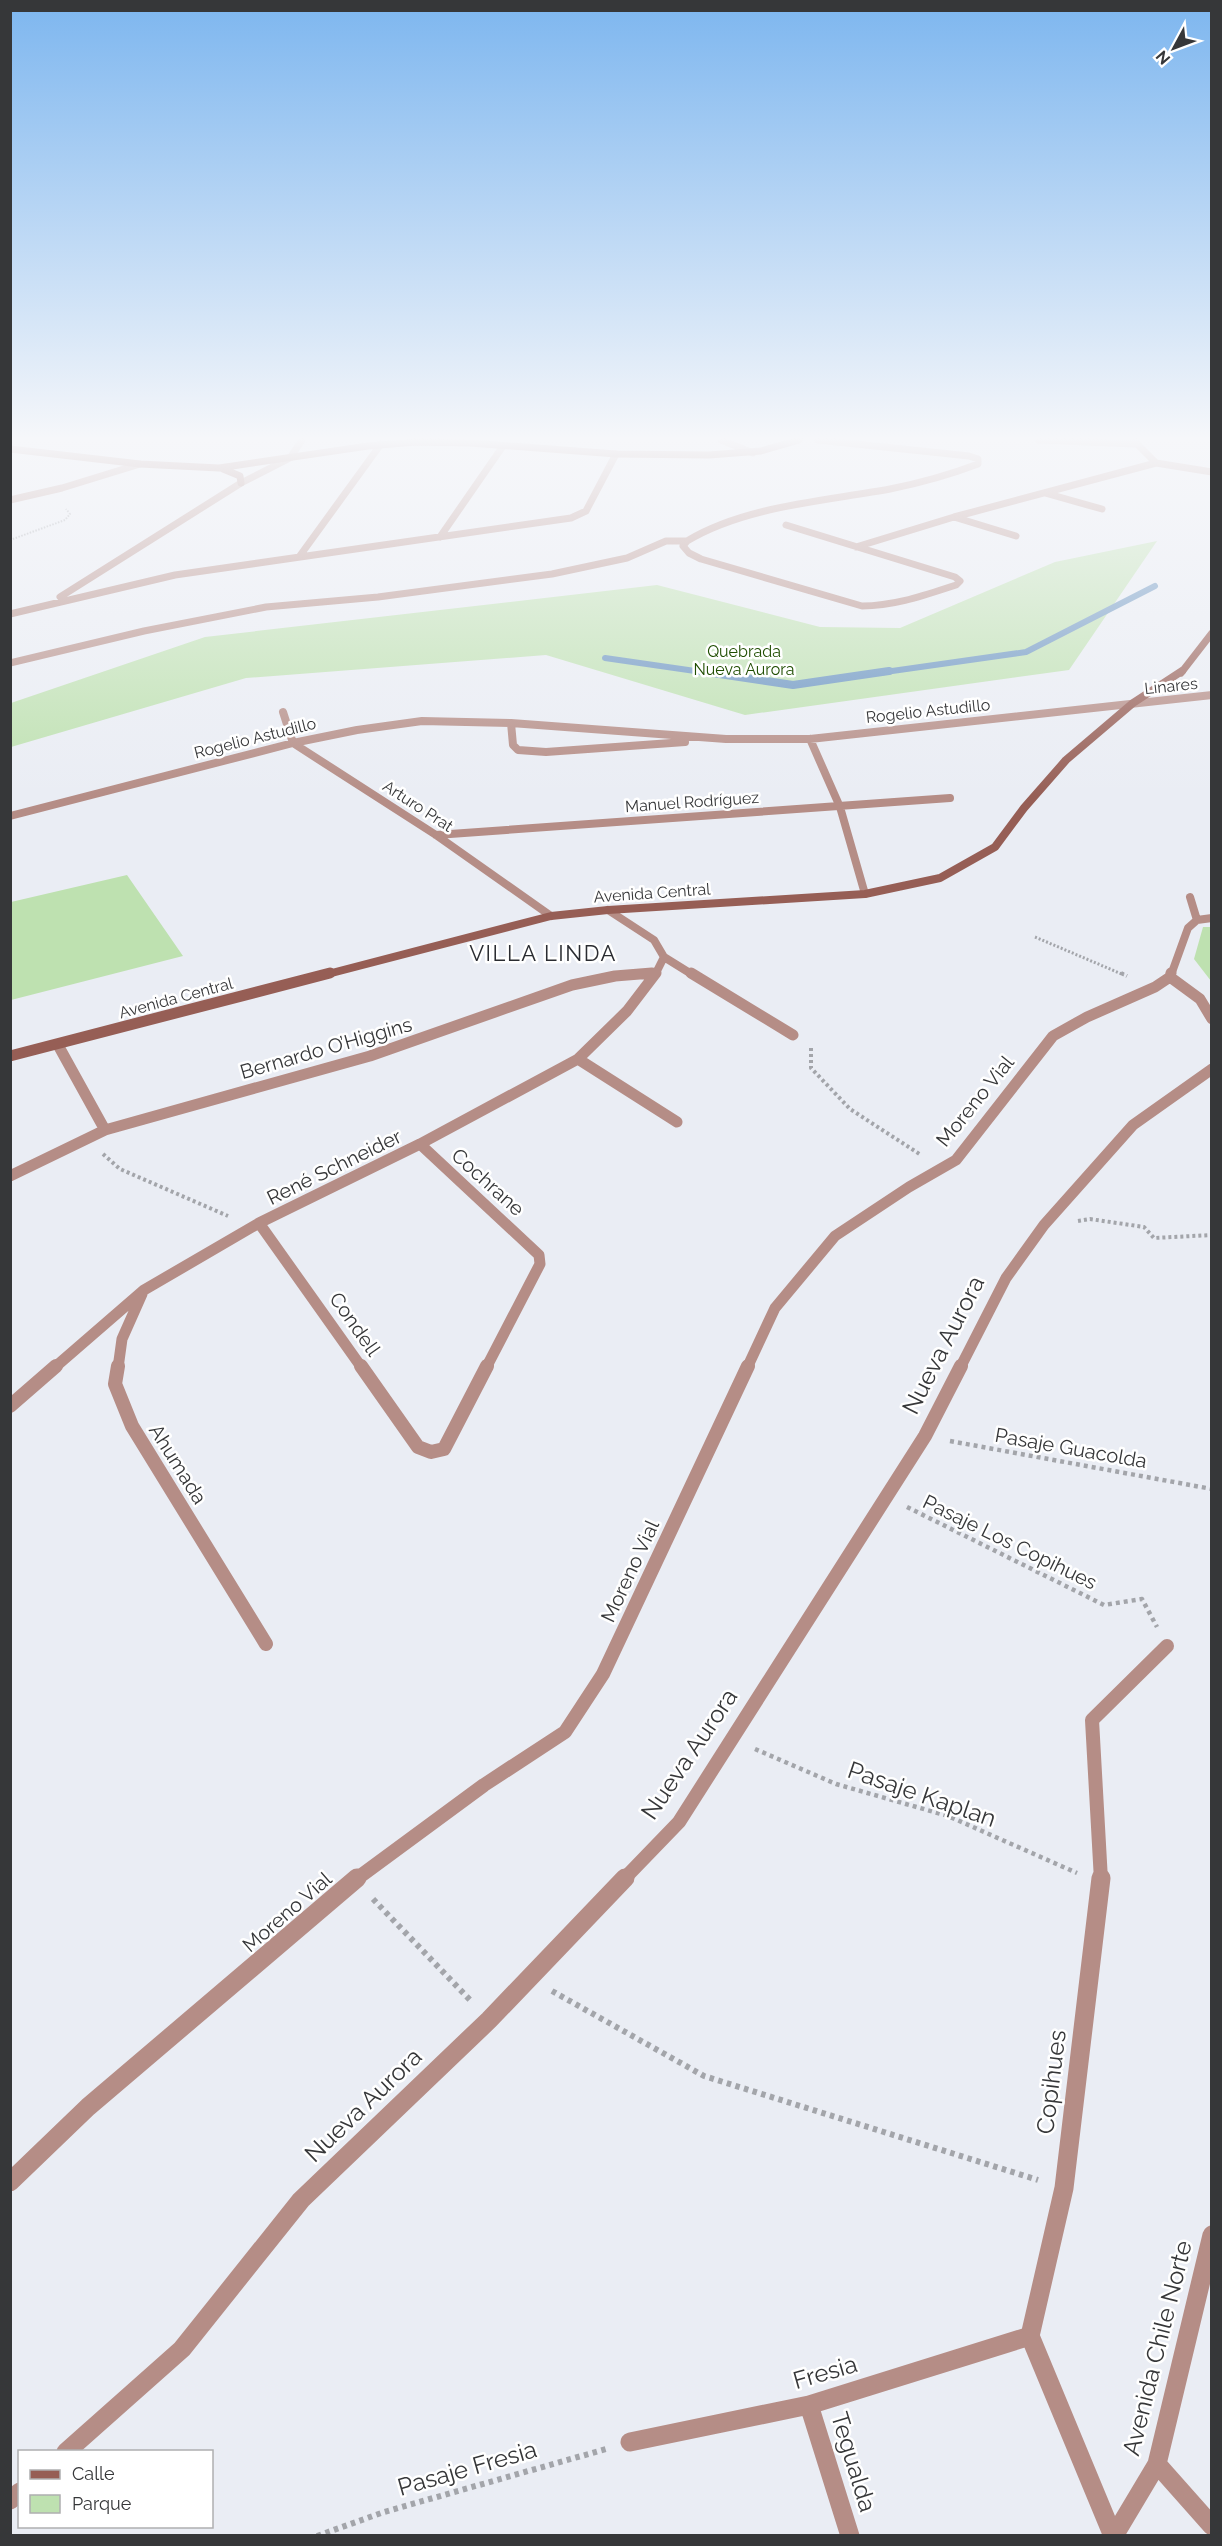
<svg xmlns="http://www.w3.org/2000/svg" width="1222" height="2546" viewBox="0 0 1222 2546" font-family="Raleway,sans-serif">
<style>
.green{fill:#bee1b0}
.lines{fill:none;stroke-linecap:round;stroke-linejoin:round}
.stream-far1{stroke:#6792bf;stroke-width:6}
.stream{stroke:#6792bf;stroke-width:8}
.path-far4{stroke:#a3a5aa;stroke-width:2;stroke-dasharray:1.5 1.5;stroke-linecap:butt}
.path-far3{stroke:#a3a5aa;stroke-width:3;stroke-dasharray:2 2;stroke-linecap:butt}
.path-far2{stroke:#a3a5aa;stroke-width:4;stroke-dasharray:3 3;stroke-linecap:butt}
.path-far1{stroke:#a3a5aa;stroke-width:4.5;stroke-dasharray:4 4;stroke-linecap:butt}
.path{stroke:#a3a5aa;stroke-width:6;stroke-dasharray:4.5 4.5;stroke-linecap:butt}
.street-far4{stroke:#b58d86;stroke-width:7}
.street-far3{stroke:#b58d86;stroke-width:8}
.street-far2{stroke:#b58d86;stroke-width:11}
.street-far1{stroke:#b58d86;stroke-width:14}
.street{stroke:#b58d86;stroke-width:19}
.secondary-far2{stroke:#965e55;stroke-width:7}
.secondary-far1{stroke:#965e55;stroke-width:8}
.secondary{stroke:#965e55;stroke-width:11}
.labels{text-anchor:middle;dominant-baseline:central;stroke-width:5;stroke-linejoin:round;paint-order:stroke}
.far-park-label{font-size:16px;fill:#1f4d00;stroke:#fff}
.far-street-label{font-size:16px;fill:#363739;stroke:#fff}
.street-label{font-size:20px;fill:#363739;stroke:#fff}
.quarter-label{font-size:22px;letter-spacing:1.5px;fill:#2a2c31;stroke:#fff}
.near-street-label{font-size:24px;fill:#363739;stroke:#fff}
</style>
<rect width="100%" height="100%" fill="#eaedf4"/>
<path class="green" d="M1157,541L1069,670L745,715L546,655L246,678L11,747V703L205,637L657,585L820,627L900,628L1055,562Z
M127,875L183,956L11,1000V902Z
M1203,927H1211V981L1194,959Z"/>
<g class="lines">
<path class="stream-far1" d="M605,658L709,673
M878,673L1026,652L1155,586"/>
<path class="stream" d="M699,671L793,685L889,671"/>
<path class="path-far4" d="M10,540L65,520L70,514L66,509"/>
<path class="path-far3" d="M1035,937L1124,975"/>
<path class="path-far2" d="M1121,973L1127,976
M811,1048V1068L850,1109L921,1155
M103,1154L120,1169L228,1216
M1078,1221L1090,1219L1144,1227L1154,1238L1212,1235"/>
<path class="path-far1" d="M950,1441L1212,1489
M907,1507L1104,1605L1142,1599L1157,1627
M755,1749L836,1784L948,1816L1077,1873"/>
<path class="path" d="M373,1899L472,2002
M552,1991L704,2076L1038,2180
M317,2536L384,2512L606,2449"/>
<path class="street-far4" d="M721,440L753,453
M1039,440L1135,444
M1133,440L1156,463
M1045,493L1102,509
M10,500L62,488L140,464
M954,517L1016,536
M440,537L503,446
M687,541L683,546L689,553L701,559L862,606C895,606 925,595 956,585L960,581L955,577L786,525
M687,541C745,506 825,501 890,489C920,483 949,475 978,464V459L969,456L818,440
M856,547L954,517L1156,463L1212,472
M299,557L381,444
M60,597L241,483L290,458L302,440
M10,614L175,575L571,518L586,511L616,454
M10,663L144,631L266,607L378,597L552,574L627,558L666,541H687"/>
<path class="street-far3" d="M283,712L293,743L436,835L551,916
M511,723L513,745L518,750L546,752L685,742
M810,739L840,807L865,894
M10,816L293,743L357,730L422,721L511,723L726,739H810L1212,695
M436,835L950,798
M1190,897L1197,920
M608,910L654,940L664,957L693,975
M631,975L656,973
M655,975L664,957
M1171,975L1188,928L1197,920L1212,918"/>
<path class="street-far2" d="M691,973L793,1035
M1170,977L1200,999L1212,1019
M58,1045L105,1130
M578,1059L677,1122
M420,1144L539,1255L540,1264L486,1368
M10,1176L105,1130L370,1056L572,985L615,976L652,973
M259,1223L362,1368
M54,1368L144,1290L259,1223L420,1144L578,1059L627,1011L656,973
M118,1368L122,1339L142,1294
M747,1368L775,1308L835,1236L909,1187L956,1160L1053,1036L1087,1017L1155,987L1170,977L1171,973
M960,1368L1006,1278L1044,1225L1133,1125L1212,1069"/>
<path class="street-far1" d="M118,1366L115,1384L132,1426L266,1644
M361,1366L418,1447L431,1452L444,1449L487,1366
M10,1406L56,1366
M355,1880L484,1785L565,1732L603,1674L748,1366
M623,1880L679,1822L925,1436L961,1366
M1101,1880L1092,1720L1167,1646"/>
<path class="street" d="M1101,1878L1064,2188L1030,2336L1113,2536
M10,2182L88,2107L357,1878
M809,2405L850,2536
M630,2442L809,2405L1030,2336
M66,2452L182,2349L301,2200L489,2020L625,1878
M1157,2464L1212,2526
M10,2500L20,2492
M1114,2536L1157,2464L1212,2235"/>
<path class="secondary-far2" d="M10,449L140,464L219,468L368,446L415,442L470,443L616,454L709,455L761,451L799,440
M223,469L240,476L241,483
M1181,673L1212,633"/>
<path class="secondary-far1" d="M324,975L551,916L608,910L865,894L940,878L995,847L1024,808L1066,760L1133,703L1182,671"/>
<path class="secondary" d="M10,1056L330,973"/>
</g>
<linearGradient id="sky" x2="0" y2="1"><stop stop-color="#7db6ef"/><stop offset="0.55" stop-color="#f6f7fa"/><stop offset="1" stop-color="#f6f7fa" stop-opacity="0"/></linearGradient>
<rect width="1222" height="797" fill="url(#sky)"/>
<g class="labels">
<g class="far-park-label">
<text x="744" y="651">Quebrada<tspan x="744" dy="18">Nueva Aurora</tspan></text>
</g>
<g class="far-street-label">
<text transform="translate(1171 686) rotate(-6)">Linares</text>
<text transform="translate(928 711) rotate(-6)">Rogelio Astudillo</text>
<text transform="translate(255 738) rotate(-14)">Rogelio Astudillo</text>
<text transform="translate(692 802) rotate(-4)">Manuel Rodríguez</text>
<text transform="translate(418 806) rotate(33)">Arturo Prat</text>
<text transform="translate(652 893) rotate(-4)">Avenida Central</text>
<text transform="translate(176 998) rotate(-15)">Avenida Central</text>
</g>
<g class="street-label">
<text transform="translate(326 1048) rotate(-16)">Bernardo O’Higgins</text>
<text transform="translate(975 1101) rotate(-51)">Moreno Vial</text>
<text transform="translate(334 1167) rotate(-26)">René Schneider</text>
<text transform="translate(488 1182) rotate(42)">Cochrane</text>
<text transform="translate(355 1324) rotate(55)">Condell</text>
<text transform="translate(1071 1448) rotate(10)">Pasaje Guacolda</text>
<text transform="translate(178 1464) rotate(58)">Ahumada</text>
<text transform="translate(1010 1542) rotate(26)">Pasaje Los Copihues</text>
<text transform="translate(630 1571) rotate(-65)">Moreno Vial</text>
<text transform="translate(287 1912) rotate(-41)">Moreno Vial</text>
</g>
<g class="quarter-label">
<text x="543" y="953">VILLA LINDA</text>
</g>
<g class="near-street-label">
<text transform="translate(943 1345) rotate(-63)">Nueva Aurora</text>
<text transform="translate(689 1754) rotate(-56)">Nueva Aurora</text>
<text transform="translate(922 1794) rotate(19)">Pasaje Kaplan</text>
<text transform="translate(1051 2082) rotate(-83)">Copihues</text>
<text transform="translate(363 2105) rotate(-44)">Nueva Aurora</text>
<text transform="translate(1157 2348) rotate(-76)">Avenida Chile Norte</text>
<text transform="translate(825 2372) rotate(-16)">Fresia</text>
<text transform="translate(854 2462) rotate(73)">Tegualda</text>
<text transform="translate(467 2468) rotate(-16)">Pasaje Fresia</text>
</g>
</g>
<rect width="1222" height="2546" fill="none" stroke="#363739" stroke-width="24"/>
<rect x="18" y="2450" width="195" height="78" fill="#ffffff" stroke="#afafb0" stroke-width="1.5"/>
<rect x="30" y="2470" width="30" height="9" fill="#965e55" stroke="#afafb0" stroke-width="1.5"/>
<text x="72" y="2480" font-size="18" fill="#363739">Calle</text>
<rect x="30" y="2495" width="30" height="18" fill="#bee1b0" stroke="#afafb0" stroke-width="1.5"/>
<text x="72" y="2510" font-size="18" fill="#363739">Parque</text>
<g transform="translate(1174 48) rotate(229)" stroke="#ffffff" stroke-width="4.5" paint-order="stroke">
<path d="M0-4.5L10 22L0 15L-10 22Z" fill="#363739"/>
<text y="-9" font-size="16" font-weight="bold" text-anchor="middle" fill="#363739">N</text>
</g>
</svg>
